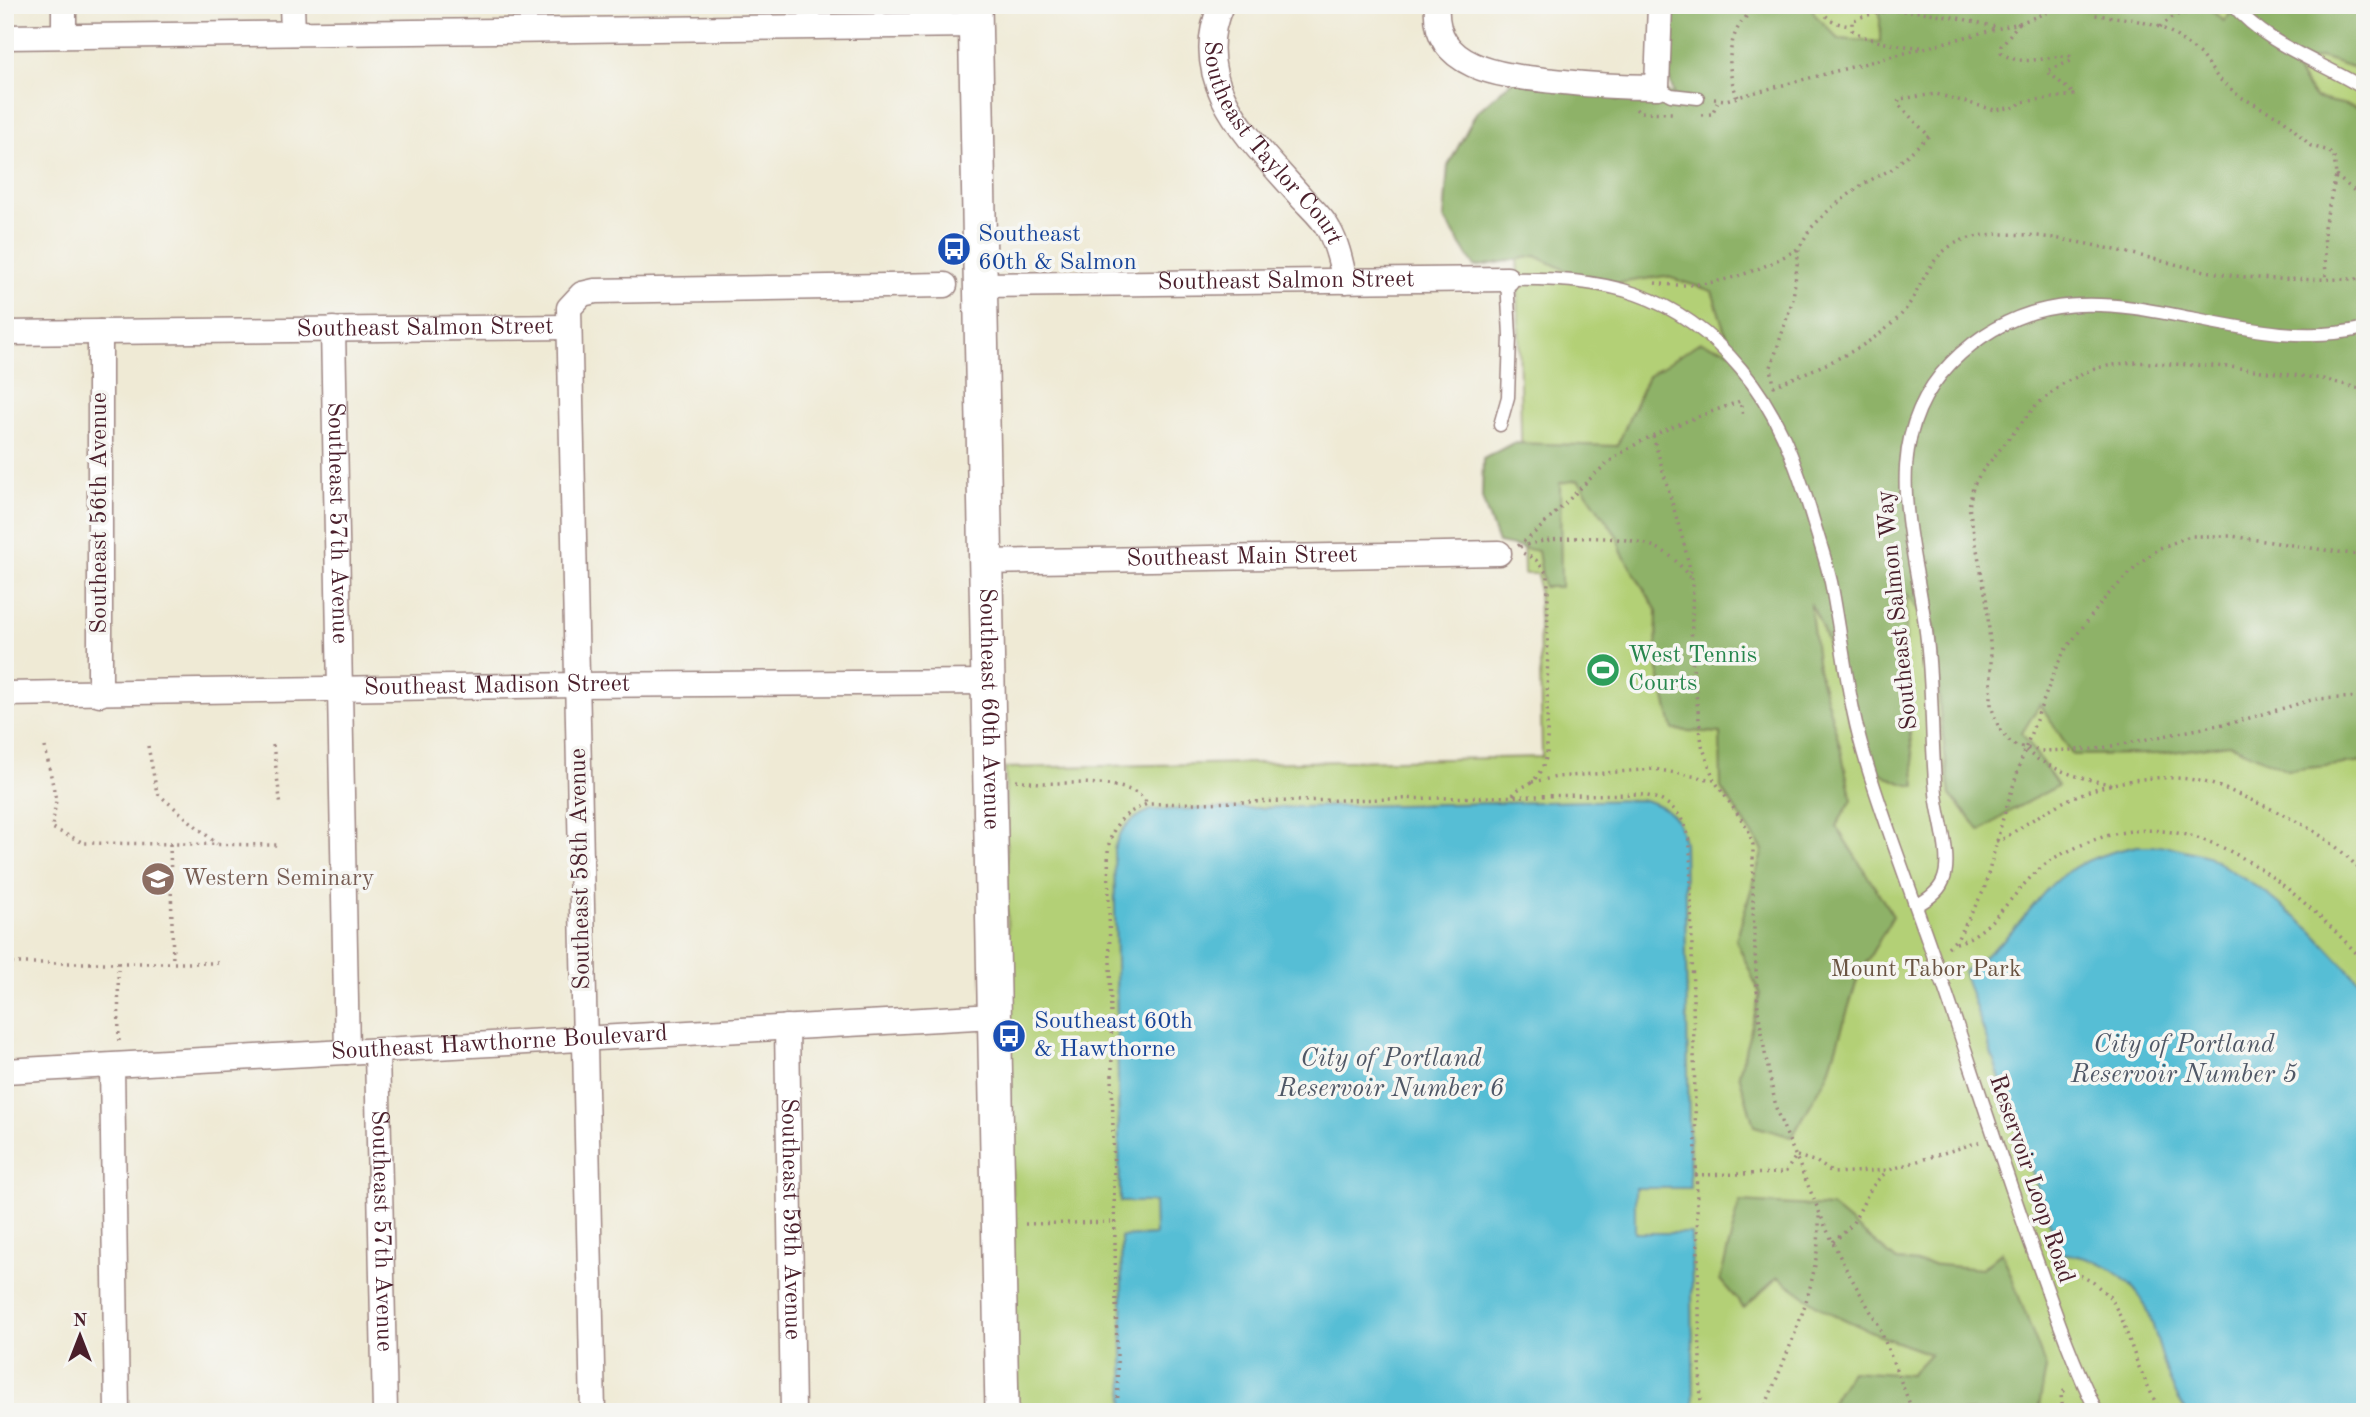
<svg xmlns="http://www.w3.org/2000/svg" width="2370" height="1417" viewBox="0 0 2370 1417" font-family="'Old Standard TT',serif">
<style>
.green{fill:#b3d076;stroke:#7e7850;stroke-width:2}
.forest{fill:#8eb267;stroke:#6c6849;stroke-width:2}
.water{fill:#57bed5;stroke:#506e80;stroke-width:2}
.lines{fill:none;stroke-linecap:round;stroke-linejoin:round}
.lane-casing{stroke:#9c8480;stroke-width:15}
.street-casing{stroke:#9c8480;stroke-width:27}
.secondary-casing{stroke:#9c8480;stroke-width:36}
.path{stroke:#9c8480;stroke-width:3.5;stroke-dasharray:2 5;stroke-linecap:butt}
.lane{stroke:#fff;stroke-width:12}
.street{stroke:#fff;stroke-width:24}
.secondary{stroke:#fff;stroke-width:33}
.labels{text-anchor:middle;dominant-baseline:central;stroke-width:7;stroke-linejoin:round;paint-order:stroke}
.street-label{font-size:24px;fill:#4a1f2b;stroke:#f6f6f2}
.transit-label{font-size:24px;fill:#164399;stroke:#f6f6f2;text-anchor:start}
.leisure-label{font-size:24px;fill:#27864d;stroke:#f6f6f2;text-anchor:start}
.education-label{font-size:24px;fill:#785e54;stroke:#f6f6f2;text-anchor:start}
.park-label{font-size:24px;fill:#6a5442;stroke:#f6f6f2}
.water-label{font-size:26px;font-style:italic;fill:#4f5766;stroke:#f6f6f2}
</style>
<rect width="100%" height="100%" fill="#f6f6f2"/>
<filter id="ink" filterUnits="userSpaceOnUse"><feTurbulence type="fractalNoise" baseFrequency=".0143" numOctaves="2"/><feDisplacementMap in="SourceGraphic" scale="14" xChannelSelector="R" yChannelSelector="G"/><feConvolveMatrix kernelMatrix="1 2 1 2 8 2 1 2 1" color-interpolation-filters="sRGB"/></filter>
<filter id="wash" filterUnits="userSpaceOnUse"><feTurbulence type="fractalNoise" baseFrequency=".00686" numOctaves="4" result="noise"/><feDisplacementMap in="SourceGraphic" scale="28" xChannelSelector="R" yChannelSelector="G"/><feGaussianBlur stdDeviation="1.57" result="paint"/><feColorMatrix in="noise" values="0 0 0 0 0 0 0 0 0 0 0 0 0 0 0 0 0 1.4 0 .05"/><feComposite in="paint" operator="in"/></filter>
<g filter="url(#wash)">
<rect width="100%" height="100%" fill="#efead5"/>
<path class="green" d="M1690,5H2365V1412H1015L1005,768L1542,757L1538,574H1524L1514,100L1694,118Z"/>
<path class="forest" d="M1655,5H1811L1815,15L1839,39L1880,42V5H2205L2224,21L2237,5H2365V71L2320,57L2292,65L2315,98L2365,109V762L2288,770L2229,744L2158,754L2073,755L2040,704L2022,733L2058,786L2012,810L1981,831L1950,795L1940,711L1935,629L1907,594L1904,683L1916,786C1903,785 1876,774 1869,762C1839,714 1838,652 1810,603L1818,669L1840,746L1852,800L1836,826L1893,916L1858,977L1828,1074L1792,1137L1754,1126L1739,1074L1760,994L1736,940L1763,850L1721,788L1720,733L1673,730L1656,662L1657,611L1622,553L1617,536L1578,480L1560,483L1561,587H1544L1538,551L1498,543L1482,498L1483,459L1513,443L1617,446L1648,376L1700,342L1731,351L1712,291L1665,276L1598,286L1536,256L1475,267L1444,218L1448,166L1476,113L1514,79H1588L1617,100L1633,84L1674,94L1656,32Z
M1740,1202L1832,1207L1897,1261L1982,1269L2002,1252L2046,1368L2038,1412H1825L1851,1371L1910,1375L1930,1354L1883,1337L1824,1310L1778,1277L1744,1308L1720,1280Z"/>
<path class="water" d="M1645,800C1671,809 1679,817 1684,843L1690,1188H1635V1233H1691L1694,1412H1124L1121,1237L1155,1235L1154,1202H1120L1114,849C1120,828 1131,819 1151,810Z
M2137,846H2168L2208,856L2266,893L2311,930L2365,988V1412H2187C2166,1384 2162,1352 2151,1320C2138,1279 2100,1257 2060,1253L1963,971C1982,959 1998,946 2014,929C2032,909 2046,885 2070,870C2091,857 2114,851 2137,846Z"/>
</g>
<g filter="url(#ink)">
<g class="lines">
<g class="lane-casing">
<path id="lane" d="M2233,5C2268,46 2320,61 2365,89
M1657,87L1671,95L1698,98
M1500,425L1508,397L1510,336L1507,279C1604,277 1676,291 1741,369C1776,410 1794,458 1810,510C1817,534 1825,557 1831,582C1842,638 1847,695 1863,751C1878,804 1898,855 1916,907C1931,948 1945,989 1959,1031C1982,1100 2005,1170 2029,1239C2050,1297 2069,1356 2097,1412
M1916,906C1926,900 1938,893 1943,881C1953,858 1938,818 1936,793C1931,742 1933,691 1927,640C1917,545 1873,443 1951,363C2077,235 2222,363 2365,328"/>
</g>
<g class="street-casing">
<g id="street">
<path d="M64,5V36"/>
<path d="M292,5L293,33"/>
<path id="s1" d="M1221,5C1186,85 1254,142 1301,197C1310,207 1323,218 1329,230C1338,246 1341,264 1345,281"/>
<path d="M1437,5C1432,71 1506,76 1554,81C1588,85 1622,87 1657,87L1660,5"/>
<path d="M5,37L975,25"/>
<path id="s2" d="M980,285L1507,279"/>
<path id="s3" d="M333,329L347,1052"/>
<path d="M100,332V694"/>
<path id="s4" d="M5,333L568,327"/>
<path id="s5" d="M985,562L1499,553"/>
<path id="s6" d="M5,694L577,685L988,682"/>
<path id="s7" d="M787,1027L793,1412"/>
<path id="s8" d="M377,1051L385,1412"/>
<path d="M112,1066L117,1412"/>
<path id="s9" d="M5,1071L994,1016"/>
<path d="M593,1412L569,308L582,294L595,291L945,285"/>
</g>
</g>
<g class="secondary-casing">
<g id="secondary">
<path id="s10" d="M975,5L1002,1412"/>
</g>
</g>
<path class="path" d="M1817,5C1827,19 1834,24 1851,26
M2086,5L2095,15L2131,19L2160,27L2172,33L2200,54L2218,78L2239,96L2283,119L2311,146L2326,150L2334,155L2336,176L2324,227L2326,280
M2339,5L2365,13
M2019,23L2001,46V52C2020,69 2048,55 2070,56L2071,61L2047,71L2075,95L2021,102L2017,107L1995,110L1936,94L1899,99L1898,104L1929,136L1892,169L1863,184L1831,208L1810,229L1799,248L1793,299L1771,367L1774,386C1818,367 1864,352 1899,317C1921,295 1925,258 1956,243C2012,215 2150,261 2211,272C2262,282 2313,279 2365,279
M2160,27L2175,15L2213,10L2219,7
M1921,47C1898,46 1872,43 1852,30V21C1894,0 1955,17 2000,28
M1738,97C1727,76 1727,46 1739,26C1744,17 1752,12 1759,5
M1714,99L1726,100L2019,23L2067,5
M1636,109L1639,112L1673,113
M1702,115L1712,114L1719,99
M2336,176L2356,192L2365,205
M1655,283C1706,291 1756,274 1799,248
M2365,390L2323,379L2231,367L2132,362L2095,368L2064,383L2036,405L1980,474L1973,487L1969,507L1987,603L1991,657V706L1999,728L2009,741L2016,746L2043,751L2097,749L2239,721L2315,699L2365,697
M1653,436L1684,544L1693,582L1691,650L1702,745L1714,780L1748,829L1753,845V909L1758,1010L1765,1053L1777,1112L1826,1228L1845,1267L1878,1324L1913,1412
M1518,546C1552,521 1577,488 1609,462C1646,433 1697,418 1740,401L1743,416
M1520,547C1551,535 1631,533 1661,550C1674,557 1683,568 1692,581
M273,745L281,807
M148,746L157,793L217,844
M45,747L56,800L52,828L84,843L279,845
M2026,750C2043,768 2088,781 2112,784
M1016,780C1025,781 1034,783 1043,783C1068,784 1136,778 1147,804
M1532,782L1557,777L1654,769L1714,780
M1513,795C1518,787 1526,787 1533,781C1539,775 1546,762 1547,753L1548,575L1536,560L1519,551
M1996,841L2003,839C2023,826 2042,813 2063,802C2102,782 2160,771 2204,782C2227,788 2248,799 2269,808C2308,826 2337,842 2365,876
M170,844L173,963
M1956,943C1995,933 2017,882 2051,860C2058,855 2067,852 2075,848C2191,791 2290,883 2365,962
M1948,947L1958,938L1984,890L2003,818L2025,749L2057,665L2065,650L2106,597L2142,561L2160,548L2190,536H2231L2365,556
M5,963H118L119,1045
M118,963H221
M1797,1156L1817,1162L1833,1173L1889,1170L1979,1142
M1695,1175L1785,1173L1796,1156
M1025,1224L1114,1222
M1833,1242C1842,1234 1851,1228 1856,1217C1866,1200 1870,1184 1887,1172
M2054,1268L2071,1270L2094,1283L2111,1298L2123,1322L2138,1365L2160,1412
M1118,1412L1108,848C1114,822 1123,814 1147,804L1634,794C1668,797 1684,811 1690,845L1701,1412
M1763,1412C1789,1346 1821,1286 1819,1214
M2063,1412L2061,1395L2067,1387"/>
<use href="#lane" class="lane"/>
<use href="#street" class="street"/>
<use href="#secondary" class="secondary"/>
</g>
</g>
<defs>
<g id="bus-disc" transform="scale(1.75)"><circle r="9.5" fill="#1a4fb4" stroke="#f6f6f2"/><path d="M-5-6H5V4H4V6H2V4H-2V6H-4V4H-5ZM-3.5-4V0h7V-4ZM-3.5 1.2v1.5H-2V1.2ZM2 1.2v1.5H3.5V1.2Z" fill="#fff"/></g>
<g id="stadium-disc" transform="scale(1.75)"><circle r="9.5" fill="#2e9e5b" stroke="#f6f6f2"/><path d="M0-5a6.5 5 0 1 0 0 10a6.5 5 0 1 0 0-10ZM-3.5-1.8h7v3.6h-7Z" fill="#fff"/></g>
<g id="university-disc" transform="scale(1.75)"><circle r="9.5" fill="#8d6e63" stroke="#f6f6f2"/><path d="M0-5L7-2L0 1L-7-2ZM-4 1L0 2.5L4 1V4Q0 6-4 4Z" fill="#fff"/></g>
</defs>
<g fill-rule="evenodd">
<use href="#bus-disc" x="954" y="249"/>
<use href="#stadium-disc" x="1603" y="670"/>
<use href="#university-disc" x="158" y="879"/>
<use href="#bus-disc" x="1009" y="1036"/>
</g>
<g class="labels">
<g class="street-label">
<text stroke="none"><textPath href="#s1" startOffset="159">Southeast Taylor Court</textPath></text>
<text stroke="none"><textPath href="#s2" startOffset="306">Southeast Salmon Street</textPath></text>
<text stroke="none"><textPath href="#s4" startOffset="420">Southeast Salmon Street</textPath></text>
<text transform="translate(100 513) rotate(-90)">Southeast 56th Avenue</text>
<text stroke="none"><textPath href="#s3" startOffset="194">Southeast 57th Avenue</textPath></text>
<text stroke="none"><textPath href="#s5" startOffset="257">Southeast Main Street</textPath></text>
<text transform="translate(1898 610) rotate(-96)">Southeast Salmon Way</text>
<text stroke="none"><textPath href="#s6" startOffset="492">Southeast Madison Street</textPath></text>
<text stroke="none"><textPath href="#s10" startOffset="704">Southeast 60th Avenue</textPath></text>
<text transform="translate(581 869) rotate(-91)">Southeast 58th Avenue</text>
<text stroke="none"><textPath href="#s9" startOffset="495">Southeast Hawthorne Boulevard</textPath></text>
<text transform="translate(2031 1179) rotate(71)">Reservoir Loop Road</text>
<text stroke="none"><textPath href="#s7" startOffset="192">Southeast 59th Avenue</textPath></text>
<text stroke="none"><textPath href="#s8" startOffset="180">Southeast 57th Avenue</textPath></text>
</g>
<g class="transit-label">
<text x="978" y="235">Southeast<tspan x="978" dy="28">60th &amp; Salmon</tspan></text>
<text x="1034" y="1022">Southeast 60th<tspan x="1034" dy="28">&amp; Hawthorne</tspan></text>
</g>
<g class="leisure-label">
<text x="1628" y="656">West Tennis<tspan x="1628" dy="28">Courts</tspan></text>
</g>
<g class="education-label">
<text x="182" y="879">Western Seminary</text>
</g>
<g class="park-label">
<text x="1926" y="970">Mount Tabor Park</text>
</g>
<g class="water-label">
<text x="2184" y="1045">City of Portland<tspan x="2184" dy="30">Reservoir Number 5</tspan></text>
<text x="1391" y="1059">City of Portland<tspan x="1391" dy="30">Reservoir Number 6</tspan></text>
</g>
</g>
<rect width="2370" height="1417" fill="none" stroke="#f6f6f2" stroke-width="28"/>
<g transform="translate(80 1336)" stroke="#f6f6f2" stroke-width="5" paint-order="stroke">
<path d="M0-5L12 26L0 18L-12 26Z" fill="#4a1f2b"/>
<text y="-10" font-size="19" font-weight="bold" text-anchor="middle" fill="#4a1f2b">N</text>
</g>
</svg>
